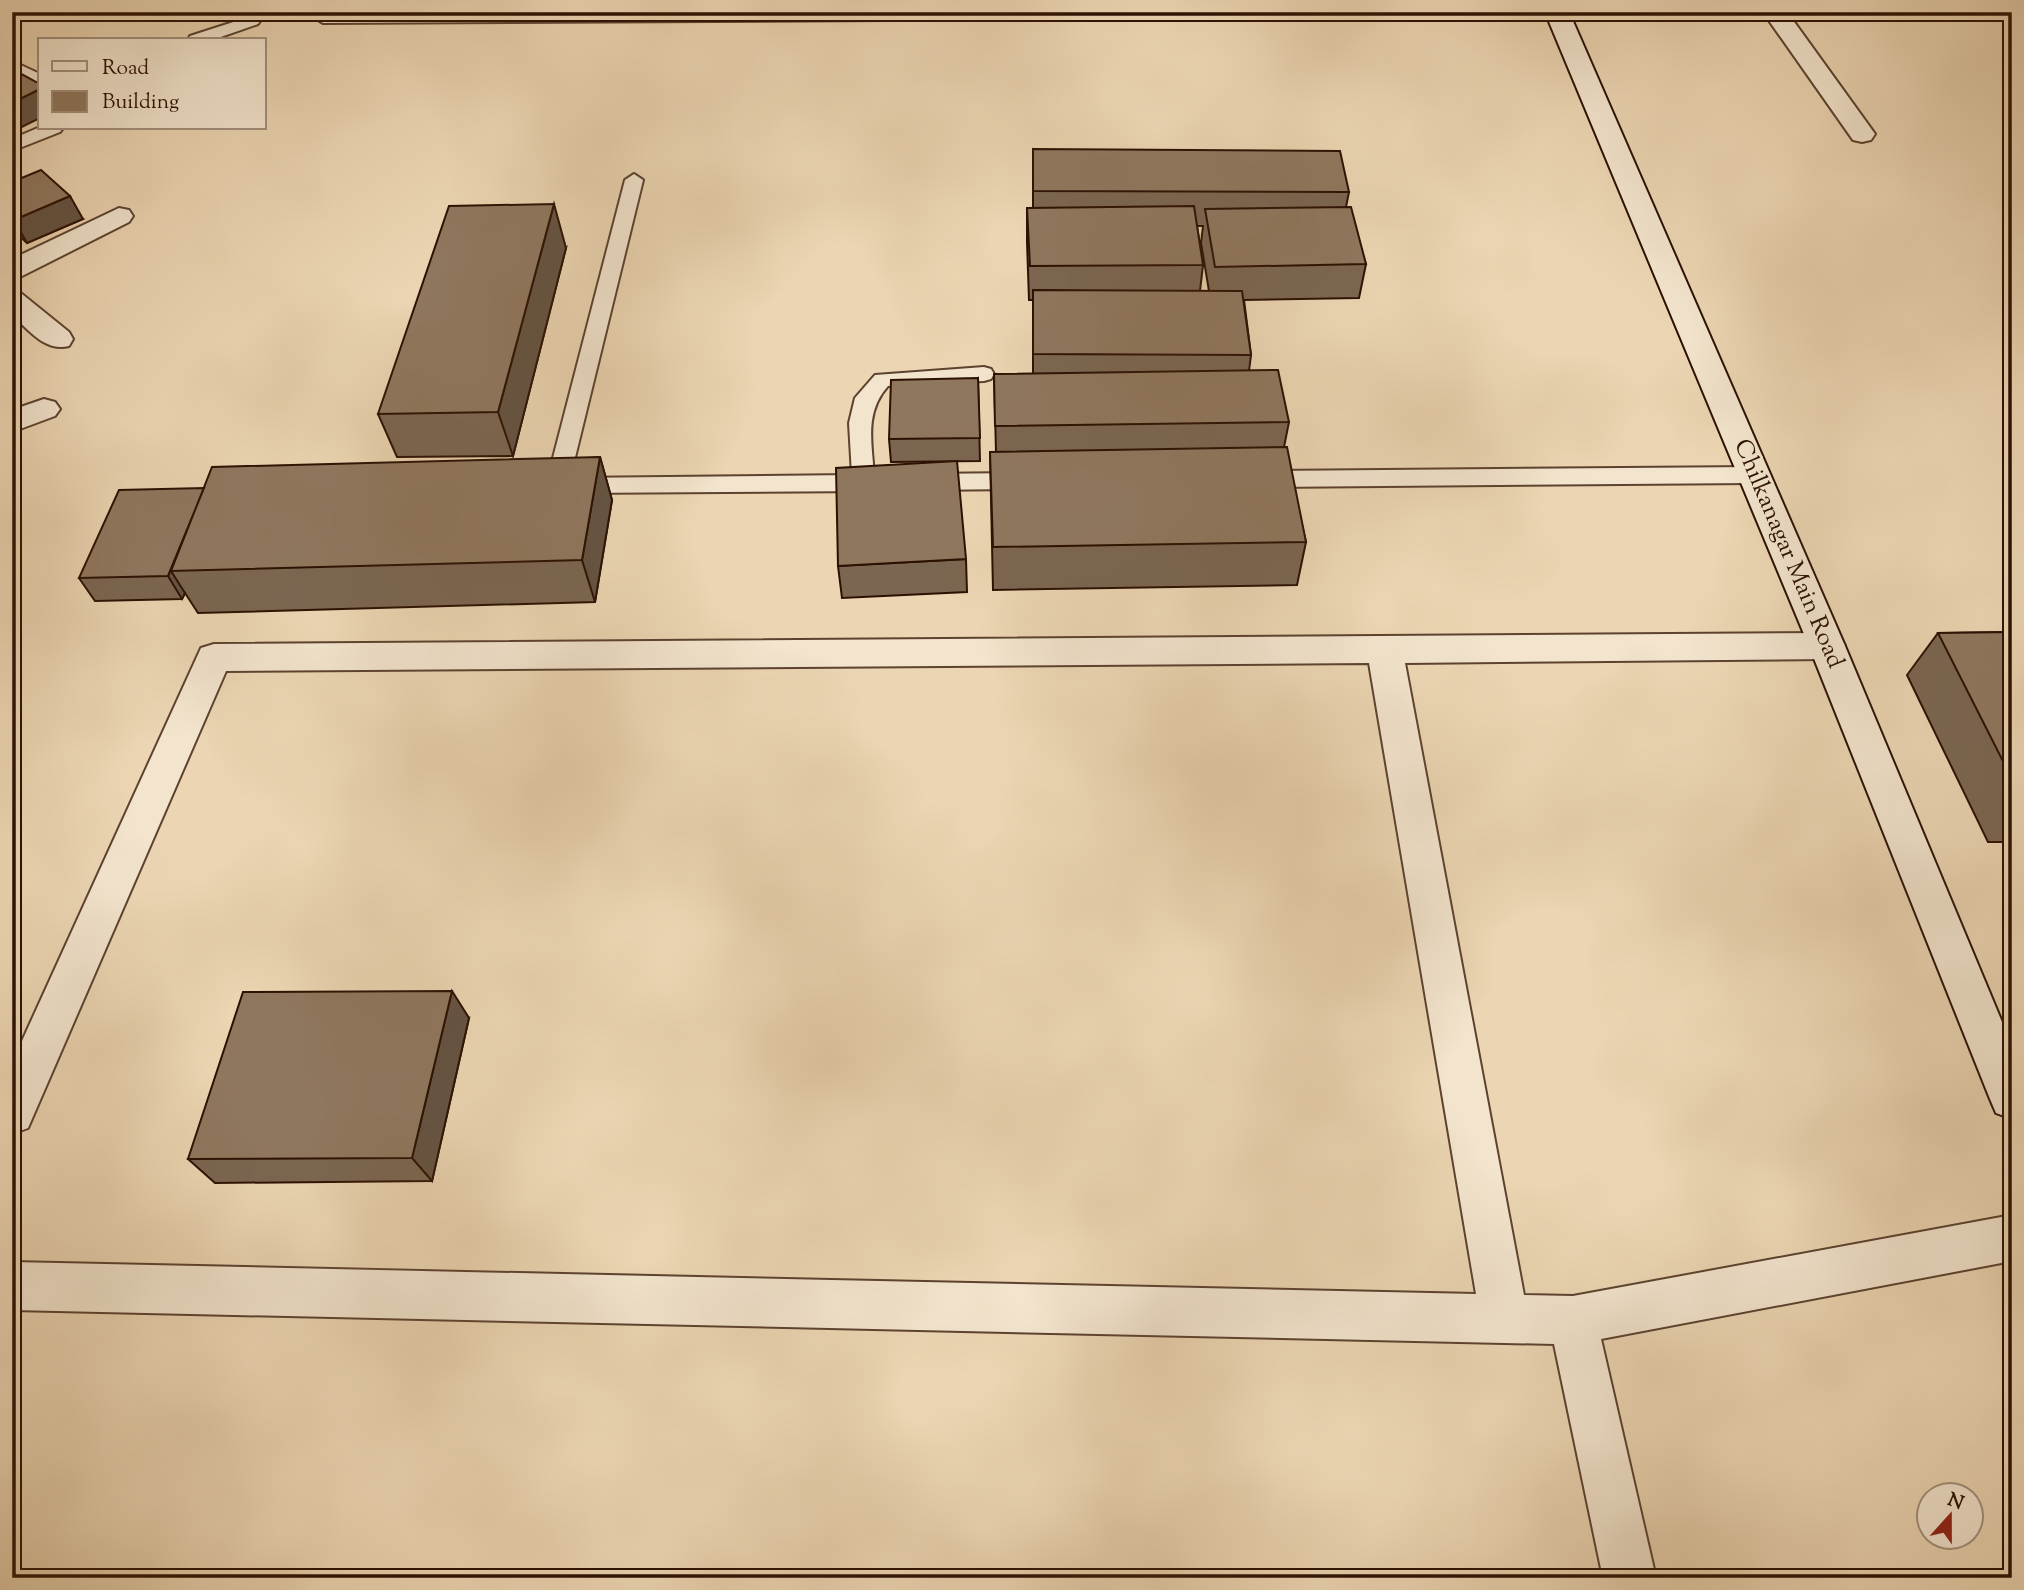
<svg xmlns="http://www.w3.org/2000/svg" width="2024" height="1590" viewBox="0 0 2024 1590" font-family="'Sorts Mill Goudy',serif">
<style>
.lines{fill:none;stroke-linecap:round;stroke-linejoin:round}
.lane-casing{stroke:#5c422f;stroke-width:4}
.street-casing{stroke:#5c422f;stroke-width:4}
.secondary-casing{stroke:#2c1103;stroke-width:4}
.lane{fill:#f2e4cd;fill-rule:evenodd}
.street{fill:#f2e4cd;fill-rule:evenodd}
.secondary{fill:#f2e4cd;fill-rule:evenodd}
.wall{fill:#7b6651;stroke:#2c1103;stroke-width:2;fill-rule:evenodd}
.shaded-wall{fill:#645342;stroke:#2c1103;stroke-width:2}
.building{fill:#8f775e;stroke:#2c1103;stroke-width:2}
.labels{text-anchor:middle;dominant-baseline:central;stroke-width:5;stroke-linejoin:round;paint-order:stroke}
.street-label{font-size:24px;fill:#2c1103;stroke:#f2e4cd}
</style>
<rect width="100%" height="100%" fill="#ebd5b2"/>
<filter id="stains"><feTurbulence type="fractalNoise" baseFrequency=".00286" numOctaves="4"/><feColorMatrix values="0 0 0 0 .2 0 0 0 0 .09 0 0 0 0 .02 0 0 0 .5 -.17"/></filter>
<radialGradient id="worn" r=".72"><stop offset=".6" stop-color="#630" stop-opacity="0"/><stop offset="1" stop-color="#630" stop-opacity=".3"/></radialGradient>
<g class="lines">
<g class="lane-casing">
<path id="lane" d="M1465,12L1457,17L323,23L315,18L323,13L480,12Z
M252,16L258,18L260,21L258,24L212,40H188L190,36Z
M40,127L63,128L60,132L12,151V139Z
M634,174L643,180L570,478L852,475L849,423L855,398L875,375L984,367L991,369L994,374L991,379L984,381L888,386C864,413 872,443 874,476L879,478L882,483L879,488L871,491L573,493C564,490 558,493 549,490L546,485L625,180Z
M1754,467L1762,470L1765,475L1762,480L1754,483L1259,487L1251,484L1248,479L1251,474L1259,471Z
M1024,473L1032,476L1035,481L1032,486L1024,489L923,490L915,487L912,482L915,477L923,474Z"/>
</g>
<g class="street-casing">
<path id="street" d="M1763,12H1787L1875,134L1871,140L1862,142L1853,140Z
M12,61L40,74V92L12,79Z
M119,208L129,210L133,216L129,222L22,276L12,279V259Z
M12,291L22,294L69,332L73,339L69,346C45,352 29,330 12,315Z
M44,399L55,402L60,409L55,416L12,432V410Z
M1827,633L1840,637L1845,646L1840,655L1827,659L1405,663L1524,1295L1573,1296L2012,1215V1261L1601,1339L1656,1578H1603L1554,1344L12,1310V1262L1476,1294L1369,663L226,671L28,1128L12,1134V1063L201,648L214,644Z"/>
</g>
<g class="secondary-casing">
<path id="secondary" d="M1545,12H1569L1845,646L2012,1046V1119L1996,1113L1990,1099L1809,646Z"/>
</g>
<use href="#lane" class="lane"/>
<use href="#street" class="street"/>
<use href="#secondary" class="secondary"/>
</g>
<path class="wall" d="M1033,149L1349,192L1346,207L1366,264L1359,298L1244,300L1251,355L1249,371L1289,422L1284,447L1306,542L1297,585L993,590L990,452H996L994,374H1033V300H1029L1027,242V208H1033ZM1197,226H1203L1201,243L1209,291H1200L1203,265Z
M12,182L83,219L27,243L12,229Z
M566,248L513,456L397,457L378,414Z
M978,378L980,461L891,462L889,439Z
M600,457L612,500L595,602L198,613L185,593L182,599L95,601L79,578L204,488Z
M966,559L967,592L842,598L838,566Z
M2012,632V842H1988L1907,675L1938,633Z
M469,1018L432,1181L215,1183L188,1159Z"/>
<path class="shaded-wall" d="M40,89V118L12,132V103Z
M70,196L83,219L27,243L14,220Z
M554,204L566,248L513,456L498,412Z
M600,457L612,500L595,602L582,560Z
M204,488L171,571L185,593L182,599L168,576Z
M452,991L469,1018L432,1181L412,1158Z"/>
<path class="building" d="M14,70L40,84V89L12,103V71Z
M1033,149L1340,151L1349,192L1033,191Z
M41,170L70,196L14,220L12,219V182Z
M554,204L498,412L378,414L449,206Z
M1194,206L1203,265L1030,266L1027,208Z
M1351,207L1366,264L1215,267L1205,209Z
M1033,290L1242,291L1251,355L1033,354Z
M1278,370L1289,422L995,426L994,374Z
M978,378L980,438L889,439L891,380Z
M1287,447L1306,542L993,547L990,452Z
M600,457L582,560L171,571L212,467Z
M957,461L966,559L838,566L836,468Z
M204,488L168,576L79,578L119,490Z
M2012,632V779L1938,633Z
M452,991L412,1158L188,1159L243,992Z"/>
<g class="labels">
<g class="street-label">
<text transform="translate(1788 554) rotate(67)">Chilkanagar Main Road</text>
</g>
</g>
<rect width="2024" height="1590" fill="none" stroke="#ebd5b2" stroke-width="42"/>
<rect x="14" y="14" width="1996" height="1562" fill="none" stroke="#2c1103" stroke-width="3.5"/>
<rect x="21" y="21" width="1982" height="1548" fill="none" stroke="#2c1103" stroke-width="2"/>
<rect x="38" y="38" width="228" height="91" fill="#f2e4cd" stroke="#a3907c" stroke-width="2"/>
<rect x="52" y="61" width="35" height="10" fill="#f2e4cd" stroke="#a3907c" stroke-width="2"/>
<text x="102" y="74" font-size="21" fill="#2c1103">Road</text>
<rect x="52" y="91" width="35" height="21" fill="#8f775e" stroke="#a3907c" stroke-width="2"/>
<text x="102" y="108" font-size="21" fill="#2c1103">Building</text>
<g transform="translate(1950 1516) rotate(21)"><circle r="33" fill="#f2e4cd" stroke="#a3907c" stroke-width="2"/>
<path d="M0-5L12 26L0 18L-12 26Z" fill="#8f2418"/>
<text y="-10" font-size="19" font-weight="bold" text-anchor="middle" fill="#2c1103">N</text>
</g>
<rect width="100%" height="100%" filter="url(#stains)"/>
<rect width="100%" height="100%" fill="url(#worn)"/>
</svg>
